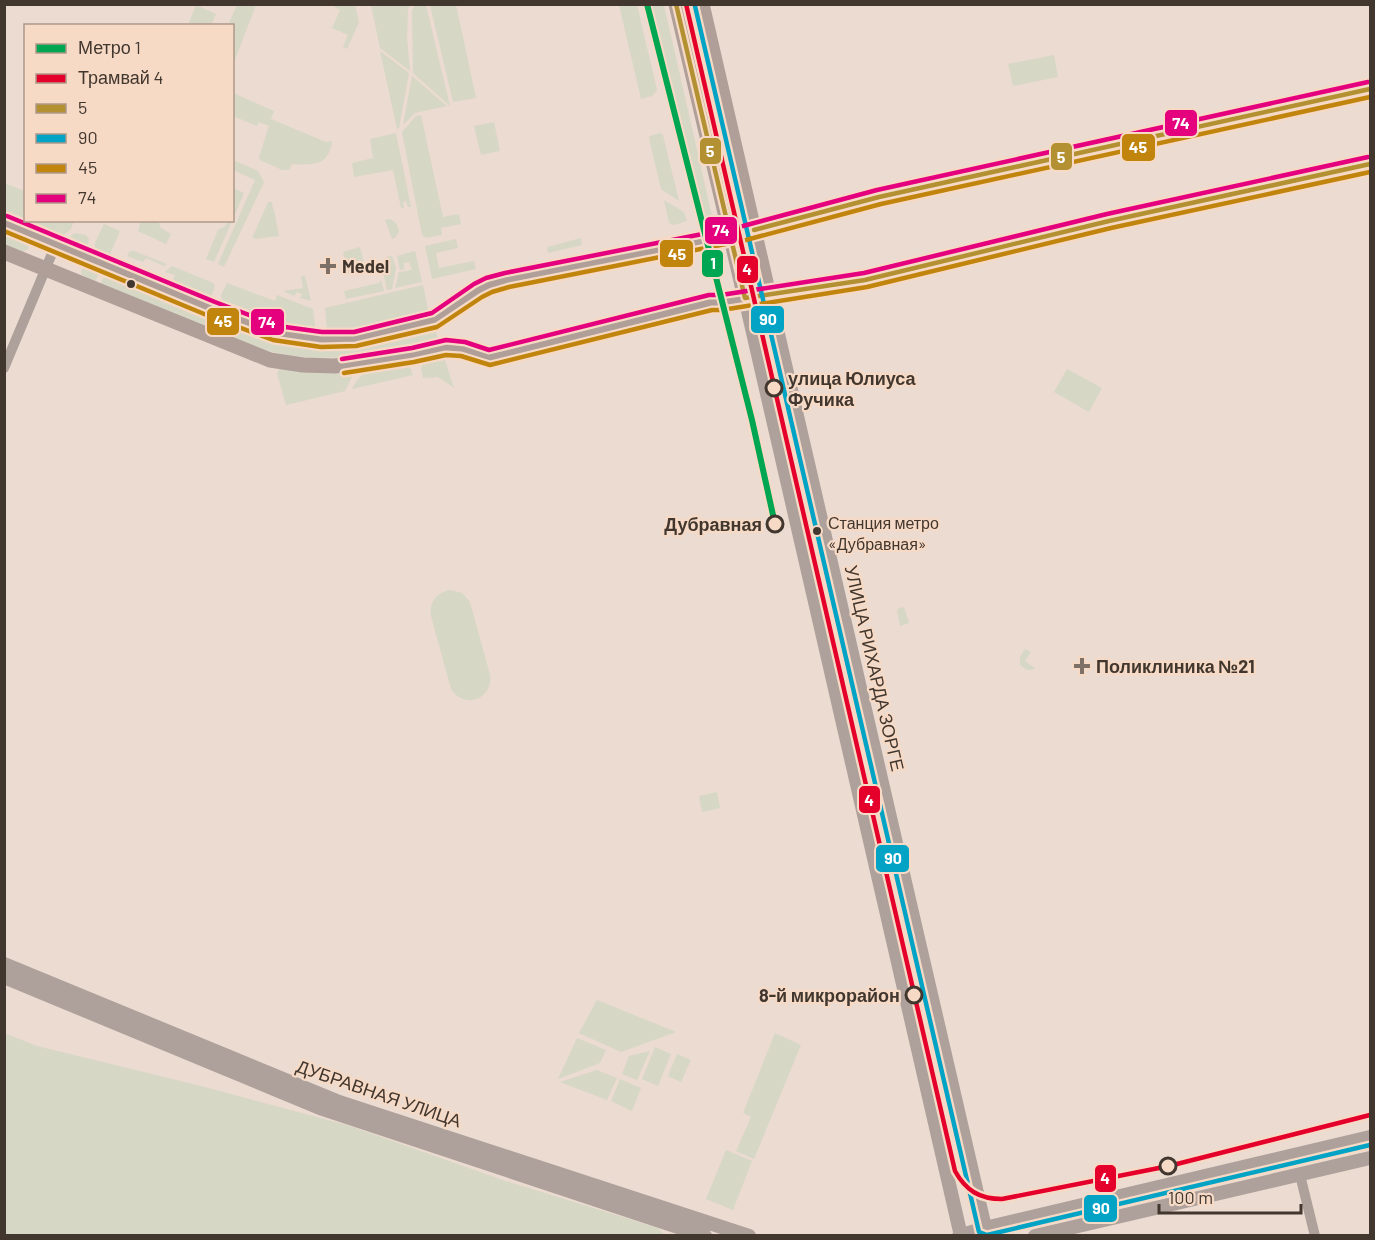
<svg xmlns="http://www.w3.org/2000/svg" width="1375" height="1240" viewBox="0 0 1375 1240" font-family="Barlow,sans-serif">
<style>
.green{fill:#d7d7c6}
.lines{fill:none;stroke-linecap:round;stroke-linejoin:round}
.minor{stroke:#aea19b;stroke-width:10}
.tertiary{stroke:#aea19b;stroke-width:14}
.secondary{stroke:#af9f98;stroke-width:15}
.bus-1-casing{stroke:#f6dac5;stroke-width:9}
.bus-2-casing{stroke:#f6dac5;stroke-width:9}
.bus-3-casing{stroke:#f6dac5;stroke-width:9}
.bus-4-casing{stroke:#f6dac5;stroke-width:9}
.bus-1{stroke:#b39031;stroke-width:4.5}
.bus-2{stroke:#03a3c6;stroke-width:4.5}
.bus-3{stroke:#c1850e;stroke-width:4.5}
.bus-4{stroke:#e5007d;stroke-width:4.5}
.tram-1-casing{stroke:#f6dac5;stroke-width:9}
.tram-1{stroke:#e4002b;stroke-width:4.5}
.metro-1-casing{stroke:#f6dac5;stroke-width:10}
.metro-1{stroke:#00a651;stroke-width:6}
.poi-dot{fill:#7d7067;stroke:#f6dac5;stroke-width:2}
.bus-dot{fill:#42372f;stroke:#f6dac5;stroke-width:2}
.stop-dot{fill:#f6dac5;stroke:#42372f;stroke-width:3}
.labels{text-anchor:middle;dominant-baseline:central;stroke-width:4.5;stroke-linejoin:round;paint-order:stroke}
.bus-label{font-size:16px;fill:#42372f;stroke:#f6dac5;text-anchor:start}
.poi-label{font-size:18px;font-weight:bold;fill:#42372f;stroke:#f6dac5;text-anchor:start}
.stop-label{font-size:18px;font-weight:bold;fill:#42372f;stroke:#f6dac5;text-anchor:end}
.street-label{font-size:18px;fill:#42372f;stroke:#f6dac5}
.line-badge{stroke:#f6dac5;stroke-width:2}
.badge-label{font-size:16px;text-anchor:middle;font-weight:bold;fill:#fff}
</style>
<rect width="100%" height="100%" fill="#ebdbd0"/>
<path class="green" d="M196,5L216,14L211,25H188Z
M237,5H256L233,65L232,26L228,25Z
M333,5H355L359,22L347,49L343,47L348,35L332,28L340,10L333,6Z
M371,5H410L408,9L407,38L410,71L380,48Z
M415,5H426L450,106L413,73L412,11Z
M430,5H456L476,98L453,102Z
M619,5H637L657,90L652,96L641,99Z
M648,5H664L712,216L700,219L698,217Z
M380,51L409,73L399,128L397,129Z
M1054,55L1058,77L1013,86L1008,64Z
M412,76L447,106L415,113L403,125Z
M233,93L274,111L271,119L326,142L332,141C329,166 314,165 292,164L289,170H282L260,160L259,157L269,126L259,122L257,126L233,116Z
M421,115L443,217L459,214L461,224L441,228L442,235L426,238L422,235L402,132L416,116Z
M494,122L500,151L481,155L474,126Z
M396,133L411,207H408L406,201L403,202L404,208H401L393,170L354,177L352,163L373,158L370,139Z
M660,133L663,135L679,201L661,189L649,138L650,136Z
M233,160L258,171L264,182L224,267L218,264L255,180L233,170Z
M4,183L25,191L26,220L74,221L71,229L60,238L5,215Z
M233,188L244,193L233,219Z
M664,200L684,212L687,221L674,225L669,223Z
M268,202H272L273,209H274L279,236L254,239L253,236Z
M390,219L396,223L399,231L396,237L392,239L385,220Z
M141,221H158L161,228L171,234L166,244L138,231Z
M229,221H232L214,262L206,259L218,230L225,226Z
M104,224L120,231L108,259L100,256L95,249V243Z
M4,227L29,239L28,249L22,252L5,245Z
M75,233L86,235L89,239L87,249L69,241L72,235Z
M581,238L582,245L548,253L547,247Z
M456,239L458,248L436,253L439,268L474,261L476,269L432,279L425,246Z
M360,247L366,270L348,274L343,252Z
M130,251H134L167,264L164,266L146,258L143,262L127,256Z
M415,251L422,282L395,288L399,272L412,270L409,262L404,263V269L400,270L397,256Z
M392,256L396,268L392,289L387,290L383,272L389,270L386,257Z
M87,263L101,268L95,283L81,274L82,269Z
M172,266L211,282L215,285L212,295L205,299L181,289L172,282L175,275L165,272Z
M107,271L273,338L434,326L439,341L358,357L311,358L288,355L264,350L100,284Z
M301,276H305L311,301L300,298L302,294L297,292L294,296L283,291L303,288Z
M381,280L384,291L346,299L344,291L379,283Z
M227,283L275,301L277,295L313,309L315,325L311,331L276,327L223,306L221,295Z
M423,285L428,309L423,317C392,323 358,336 327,329L325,308Z
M443,354L454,388L438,377L423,378L421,368L425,358Z
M400,361L408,363L413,375L352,389C366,364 368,377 388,369C392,367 396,363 400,361Z
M280,368L350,370L353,375L345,391L286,405L277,373Z
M1067,369L1102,388L1089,412L1054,392Z
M450,590L462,593L470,602L490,675C493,699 465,710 451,689L431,616C429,602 436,593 450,590Z
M904,607L909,623L900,626L897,609Z
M1025,649L1031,652L1025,661L1035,668C1030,672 1025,669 1020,665V657Z
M717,792L720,808L702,812L699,796Z
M597,1000L676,1032L621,1052L579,1033Z
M4,1033L37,1046L201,1086L350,1126L503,1180L658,1228L665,1235H5Z
M775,1033L801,1045L754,1159L736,1151L751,1117L743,1113Z
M577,1038L606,1050L600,1063L558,1079Z
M655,1047L671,1054L658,1086L642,1079Z
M650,1051L637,1080L622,1074L629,1056Z
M677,1054L691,1060L681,1082L668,1076Z
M597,1070L617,1078L607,1100L560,1082Z
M620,1079L641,1088L632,1111L611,1101Z
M726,1150L752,1161L733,1210L706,1199Z"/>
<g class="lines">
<path class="minor" d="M4,368L56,244
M1300,1175L1315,1236"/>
<path class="tertiary" d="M769,295L987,1236
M745,298L961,1236
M4,964L339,1102L749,1236
M4,977L320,1108L705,1236
M959,1236L985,1228L1370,1137
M1035,1236L1370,1158"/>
<path class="secondary" d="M676,4L745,298
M702,4L769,295
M4,223L212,309L276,333L322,340L355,339L435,320L478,291L489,285L507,280L745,233L879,197L1370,89
M4,252L270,360L303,365L335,366L413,355L446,347L463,349L489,358L711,302L721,303L865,280L1109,221L1370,164"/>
<g class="bus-1-casing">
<path id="bus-1" d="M676,4L745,298
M754,230L879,197L1370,89
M745,298L865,280L1109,221L1370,164"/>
</g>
<g class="bus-2-casing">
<path id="bus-2" d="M695,6L979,1232L987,1235L1370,1145"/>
</g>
<g class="bus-3-casing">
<path id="bus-3" d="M4,231L209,316L273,340L321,347L356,346L437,327L482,297L492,292L509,287L746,240L881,204L1370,97
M344,373L414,362L446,355L461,356L490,365L712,310H722L867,287L1111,228L1370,172"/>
</g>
<g class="bus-4-casing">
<path id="bus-4" d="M7,216L215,302L278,326L322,332H354L432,313L474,284L486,278L505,273L743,226L877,190L1368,82
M342,359L412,348L446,340L465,342L489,350L709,295H721L864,273L1107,214L1368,157"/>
</g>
<use href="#bus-1" class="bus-1"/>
<use href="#bus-2" class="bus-2"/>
<use href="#bus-3" class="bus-3"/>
<use href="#bus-4" class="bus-4"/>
<g class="tram-1-casing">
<path id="tram-1" d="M686,4L955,1171C966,1191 980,1199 1002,1199L1169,1166L1370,1115"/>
</g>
<use href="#tram-1" class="tram-1"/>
<g class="metro-1-casing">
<path id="metro-1" d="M647,4L752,420L775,524"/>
</g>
<use href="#metro-1" class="metro-1"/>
</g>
<g class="poi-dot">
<path d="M325 257h6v6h6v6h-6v6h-6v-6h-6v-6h6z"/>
<path d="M1079 657h6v6h6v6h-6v6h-6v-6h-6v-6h6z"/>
</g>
<g class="bus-dot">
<circle cx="131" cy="284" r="5"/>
<circle cx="817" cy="531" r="5"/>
</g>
<g class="stop-dot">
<circle cx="774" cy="388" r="8"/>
<circle cx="775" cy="524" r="8"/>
<circle cx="914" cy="995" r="8"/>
<circle cx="1168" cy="1166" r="8"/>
</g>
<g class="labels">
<g class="bus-label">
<text x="828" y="522">Станция метро<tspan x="828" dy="21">«Дубравная»</tspan></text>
</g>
<g class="poi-label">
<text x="342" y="266">Medel</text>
<text x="1096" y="666">Поликлиника №21</text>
</g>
<g class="stop-label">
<text x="788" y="378" text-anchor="start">улица Юлиуса<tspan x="788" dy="21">Фучика</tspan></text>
<text x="762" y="524">Дубравная</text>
<text x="900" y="995">8-й микрорайон</text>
</g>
<g class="street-label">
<text transform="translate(875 668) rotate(77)">УЛИЦА РИХАРДА ЗОРГЕ</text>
<text transform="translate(379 1093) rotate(19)">ДУБРАВНАЯ УЛИЦА</text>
</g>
</g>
<g class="line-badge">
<rect x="1164" y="109" width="34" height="28" rx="6" fill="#e5007d"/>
<rect x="1121" y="133" width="35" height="29" rx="6" fill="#c1850e"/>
<rect x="699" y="137" width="23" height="28" rx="6" fill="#b39031"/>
<rect x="1050" y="142" width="23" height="29" rx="6" fill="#b39031"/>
<rect x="704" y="216" width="34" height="29" rx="6" fill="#e5007d"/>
<rect x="659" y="239" width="35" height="29" rx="6" fill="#c1850e"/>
<rect x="701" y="249" width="23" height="29" rx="6" fill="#00a651"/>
<rect x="736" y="255" width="23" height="29" rx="6" fill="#e4002b"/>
<rect x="750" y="305" width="35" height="29" rx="6" fill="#03a3c6"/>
<rect x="206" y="307" width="34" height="29" rx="6" fill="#c1850e"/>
<rect x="250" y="308" width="35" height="28" rx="6" fill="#e5007d"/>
<rect x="858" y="785" width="23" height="29" rx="6" fill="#e4002b"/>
<rect x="875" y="844" width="35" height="29" rx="6" fill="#03a3c6"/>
<rect x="1094" y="1164" width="23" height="29" rx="6" fill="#e4002b"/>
<rect x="1083" y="1194" width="35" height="29" rx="6" fill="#03a3c6"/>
</g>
<g class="badge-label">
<text x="1181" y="129">74</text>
<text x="1138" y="153">45</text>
<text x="710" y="157">5</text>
<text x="1061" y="163">5</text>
<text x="721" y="236">74</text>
<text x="677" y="260">45</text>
<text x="713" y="269">1</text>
<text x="747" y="275">4</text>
<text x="768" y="325">90</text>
<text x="223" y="327">45</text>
<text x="267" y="328">74</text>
<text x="869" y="806">4</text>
<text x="893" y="864">90</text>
<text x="1105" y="1184">4</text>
<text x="1101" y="1214">90</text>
</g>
<rect width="1375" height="1240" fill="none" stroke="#42372f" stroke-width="12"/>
<rect x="24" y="24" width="210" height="198" fill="#f6dac5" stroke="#ae9989" stroke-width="1.5"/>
<rect x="36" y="44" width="30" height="9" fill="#00a651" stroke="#ae9989" stroke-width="1.5"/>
<text x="78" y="54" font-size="18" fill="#42372f">Метро 1</text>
<rect x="36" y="74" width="30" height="9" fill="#e4002b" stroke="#ae9989" stroke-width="1.5"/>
<text x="78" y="84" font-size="18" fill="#42372f">Трамвай 4</text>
<rect x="36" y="104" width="30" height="9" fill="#b39031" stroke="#ae9989" stroke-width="1.5"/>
<text x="78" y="114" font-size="18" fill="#42372f">5</text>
<rect x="36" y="134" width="30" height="9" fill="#03a3c6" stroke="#ae9989" stroke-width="1.5"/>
<text x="78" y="144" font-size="18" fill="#42372f">90</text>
<rect x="36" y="164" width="30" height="9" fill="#c1850e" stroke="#ae9989" stroke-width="1.5"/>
<text x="78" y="174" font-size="18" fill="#42372f">45</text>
<rect x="36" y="194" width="30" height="9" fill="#e5007d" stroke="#ae9989" stroke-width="1.5"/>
<text x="78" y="204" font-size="18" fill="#42372f">74</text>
<path d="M1159 1204v9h142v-9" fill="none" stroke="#42372f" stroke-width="3"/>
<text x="1168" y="1204" font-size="18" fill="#42372f" stroke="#f6dac5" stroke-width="4.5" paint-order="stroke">100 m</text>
</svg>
